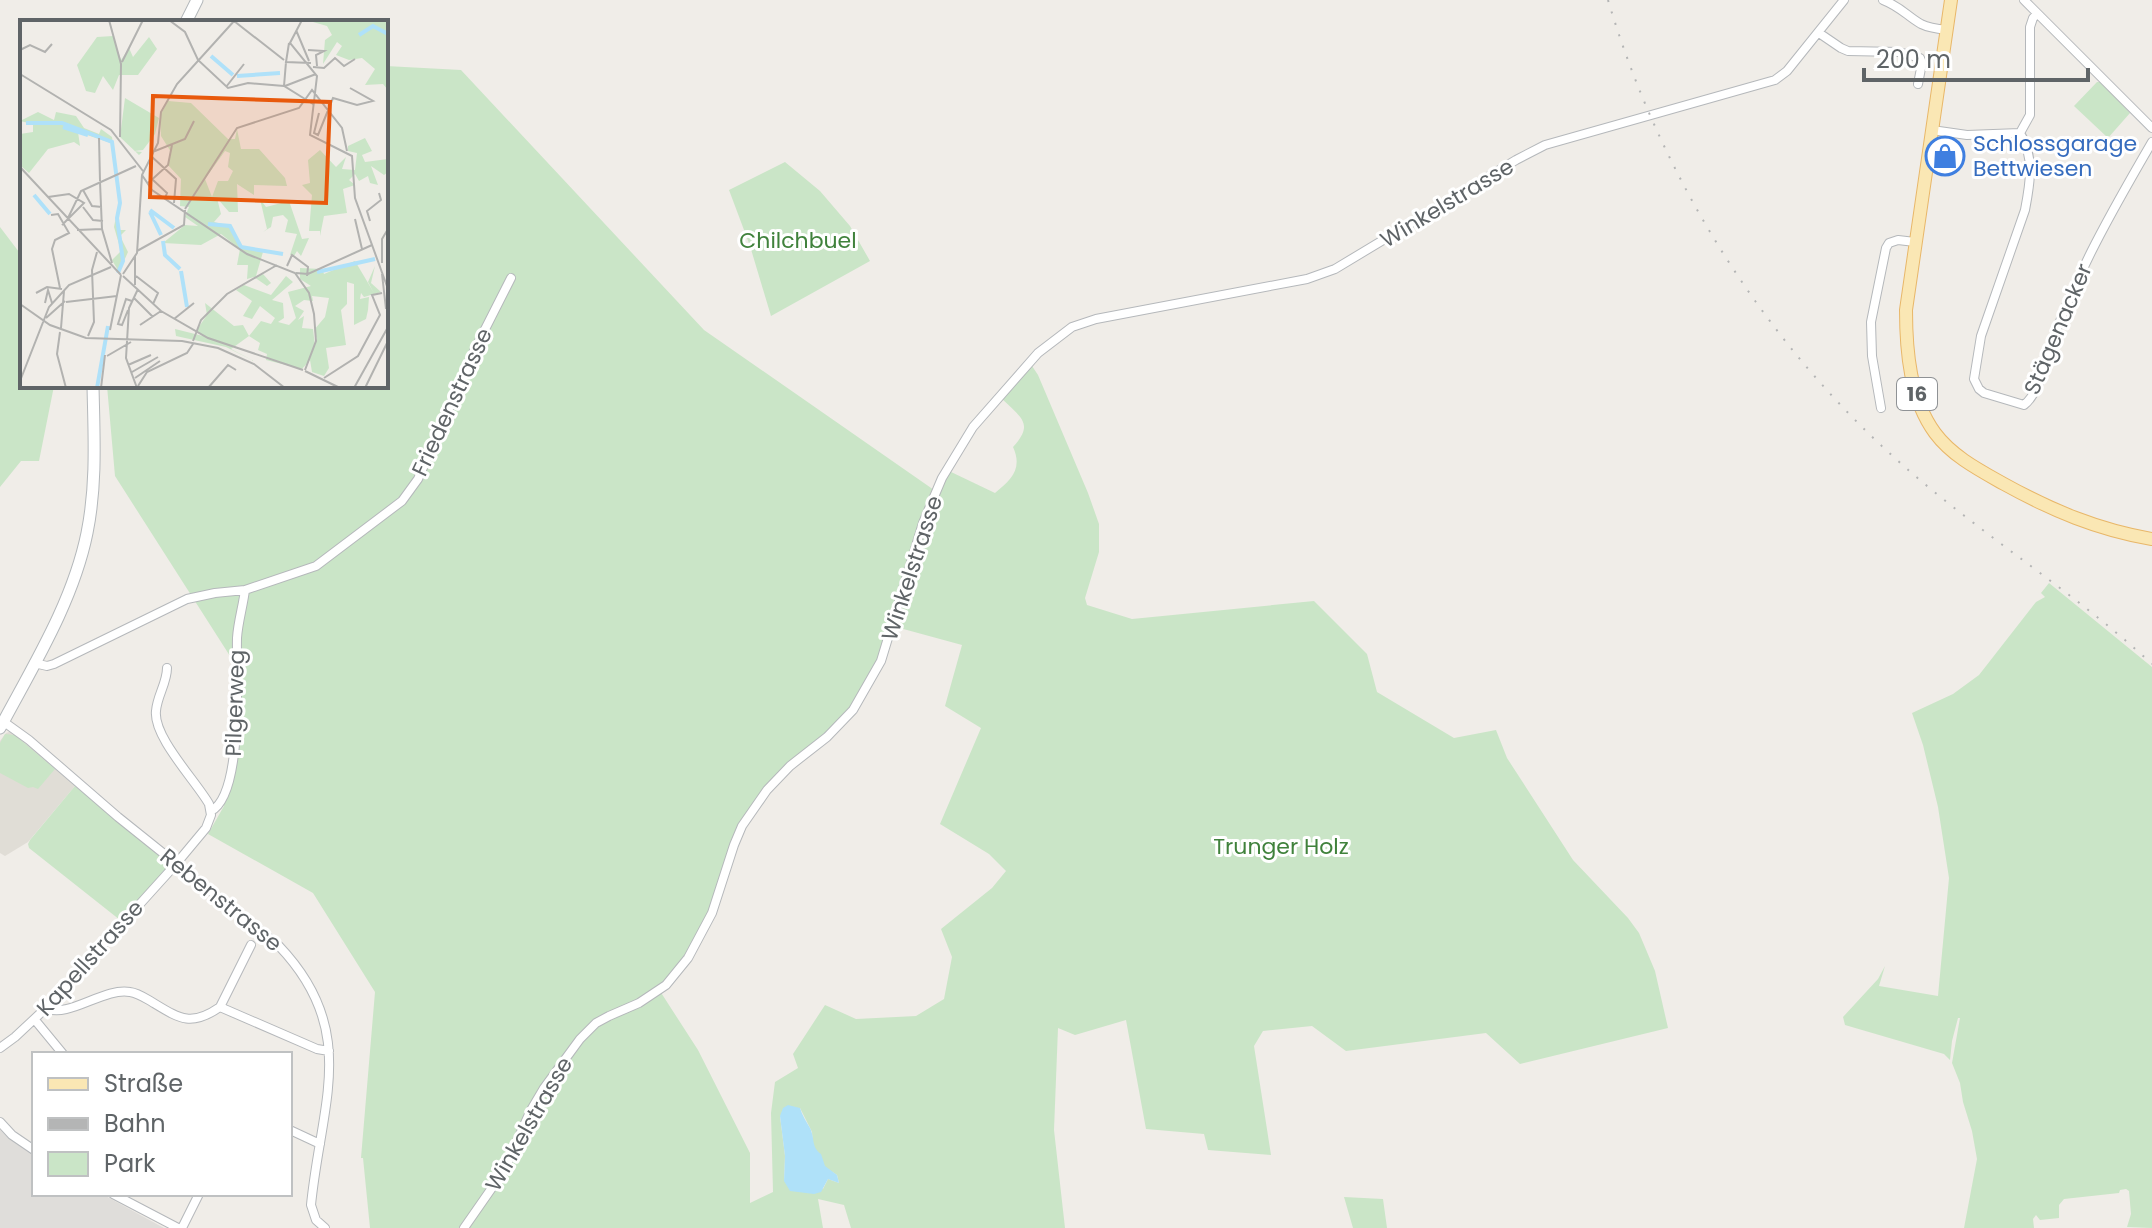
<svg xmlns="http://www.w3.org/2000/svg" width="2152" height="1228" viewBox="0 0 2152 1228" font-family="Poppins,sans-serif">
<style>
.industrial{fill:#dfddda}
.education{fill:#e0ddd6}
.green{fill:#cae5c7;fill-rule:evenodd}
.water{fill:#afe1f9}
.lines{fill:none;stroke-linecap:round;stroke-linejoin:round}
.minor-casing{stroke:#b5b8bb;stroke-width:10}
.secondary-casing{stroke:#b4b8bb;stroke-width:13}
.primary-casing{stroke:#e8b769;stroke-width:14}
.minor{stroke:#fff;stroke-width:8}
.secondary{stroke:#fff;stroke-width:11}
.primary{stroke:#fae7b4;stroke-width:12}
.rail{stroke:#b4b5b5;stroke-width:2;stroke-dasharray:2 10;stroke-linecap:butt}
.labels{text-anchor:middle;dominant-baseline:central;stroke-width:6;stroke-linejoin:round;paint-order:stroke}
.shield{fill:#fff;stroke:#8f9295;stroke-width:2}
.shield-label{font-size:20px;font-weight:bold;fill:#5f6467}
.shop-label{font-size:22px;fill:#366cbe;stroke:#fff;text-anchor:start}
.street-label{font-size:22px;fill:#5f6467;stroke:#fff}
.park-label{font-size:22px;fill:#40823c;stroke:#fff}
.inset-river{fill:none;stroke:#afe1f9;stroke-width:4}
.inset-road{fill:none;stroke:#b2b2b0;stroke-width:2}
.view{fill:#e8590c;fill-opacity:0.15;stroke:#e8590c;stroke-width:4}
.inset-edge{fill:none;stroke:#5f6467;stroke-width:4}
</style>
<rect width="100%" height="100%" fill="#f0ede8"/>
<path class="industrial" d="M0,1129L34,1152V1194H102L164,1228H0Z"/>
<path class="education" d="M9,732L16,734L75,786L28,842L5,856L0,853V741L6,733Z"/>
<path class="green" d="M386,66L461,70L704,330L934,490L881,655L854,705L752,807L706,919L692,947L658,988L698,1050L750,1153V1203L773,1192L771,1113L775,1082L798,1068L793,1054L825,1005L856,1019L916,1016L944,999L952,957L941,929L992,888L1006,871L989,854L940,824L981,728L945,706L962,645L896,627L928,518L949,471L995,493C1011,480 1023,469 1013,447C1034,424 1022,418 1002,399L1032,366L1038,375L1088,493L1099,524V552L1085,598L1087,605L1132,619L1314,601L1367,654L1377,692L1454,738L1496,730L1507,758L1573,860L1628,918L1639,933L1655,971L1668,1028L1520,1064L1486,1033L1346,1051L1312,1026L1263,1031L1254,1046L1271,1155L1208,1150L1204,1134L1146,1129L1126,1020L1075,1035L1058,1028L1054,1130L1065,1228H851L844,1205L818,1199L823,1228H370L363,1158H361L375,992L313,893L208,834L224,806L240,667H237L115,476L107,386H386ZM800,1108L812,1132L813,1147L825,1167L837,1175L839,1183L828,1179L823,1189L784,1181L785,1156L780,1116Z
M2097,82H2101L2130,113L2108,138L2074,106Z
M785,162L820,191L850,226L870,261L771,316L750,246L729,190Z
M0,227L19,252H22V386H54L39,461H21L0,487Z
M2049,583L2152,667V1228L2127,1227L2131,1214L2129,1191L2126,1189L2120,1190L2119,1193L2064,1199L2059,1205V1218L2040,1220L2036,1215L2033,1219L2034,1228H1964L1977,1159L1972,1131L1963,1102L1960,1083L1952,1063L1960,1018H1958L1952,1041L1950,1060L1944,1054L1845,1025L1843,1017L1878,979L1885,966L1879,986L1938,996L1949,878L1938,807L1923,745L1912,713L1953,694L1979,675L2036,602L2045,597L2041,593Z
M5,734L15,735L55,769L38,789L33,787L28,788L0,773V743Z
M75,786L167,860L168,864L164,872L120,920L29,848L28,844L30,840Z
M1344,1197L1383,1199L1387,1228H1353Z"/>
<path class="water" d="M788,1105L800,1108C802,1115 806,1121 810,1128C815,1138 811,1147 821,1154L825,1166L837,1175L839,1183L828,1179L821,1192L814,1194L790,1191L784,1181L785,1156L780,1116L783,1108Z"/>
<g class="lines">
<g class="minor-casing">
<path id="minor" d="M1883,0C1901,7 1907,16 1921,24C1929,28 1938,29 1947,30
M2024,0L2152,128
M1819,33L1841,48L1848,51L1899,52L1920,58L1922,63L1918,84
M1932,130L1967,135L2020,133L2030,115V27L2033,18L2037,14
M2020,133C2035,157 2030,184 2025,210L1981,336L1974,379L1979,389L1984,393L2024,405C2039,393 2043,368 2049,351C2074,277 2113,209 2152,142
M1881,408L1872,356L1871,322L1886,248L1889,243L1898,240L1915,242
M34,663L47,666L54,664L187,599L215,593L245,590L316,566L402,501L418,479L475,349L511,278
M4,722L29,740L118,817L279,946C360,1031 321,1103 311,1205L316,1220L325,1228
M211,811C244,794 236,673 237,638C238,622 243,606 245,590
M220,1007L251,945
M46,1008C68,1019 104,987 130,992C138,993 145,998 152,1002C180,1019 191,1027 220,1007L317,1049L329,1051
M35,1020L63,1054
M0,1048L15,1037L46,1008L176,864L206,828L211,815L209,804C196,781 153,737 156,711C157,696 167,683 167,668
M0,1122L12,1135L34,1150
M290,1130L320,1144
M113,1194L178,1228
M182,1228L199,1194
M464,1228L503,1172L531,1110L544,1088L580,1039L596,1023L609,1016L639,1003L666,985L688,958L712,913L734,845L742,826L767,790L790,766L827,737L853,710L881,661L923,523L942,478L973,427L1038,353L1072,327L1096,319L1307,279L1335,269L1516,160L1545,145L1775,80L1787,71L1844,0"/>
</g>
<g class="secondary-casing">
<path id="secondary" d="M186,22L197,0
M0,728C33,666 73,602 87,533C97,484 94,435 93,386"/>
</g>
<g class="primary-casing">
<path id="primary" d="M1951,0L1906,310C1906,351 1910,399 1935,433C1952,456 1979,470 2004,484C2051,510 2098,530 2152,539"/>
</g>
<use href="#minor" class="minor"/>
<use href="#secondary" class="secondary"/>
<use href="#primary" class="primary"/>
<path class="rail" d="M1608,0C1660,175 1761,338 1897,460C1978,533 2072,590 2152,664"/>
</g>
<defs>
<g id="shop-ring" transform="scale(2)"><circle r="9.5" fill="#fff" stroke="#3f7fe0" stroke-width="1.5"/><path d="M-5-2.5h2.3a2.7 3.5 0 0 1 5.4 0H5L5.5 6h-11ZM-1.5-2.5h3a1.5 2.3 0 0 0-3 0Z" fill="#3f7fe0"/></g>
</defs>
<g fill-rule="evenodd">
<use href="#shop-ring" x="1945" y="156"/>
</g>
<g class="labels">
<rect class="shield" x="1897" y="378" width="40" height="32" rx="6"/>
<g class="shield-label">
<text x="1917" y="394">16</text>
</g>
<g class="shop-label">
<text x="1973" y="143">Schlossgarage<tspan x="1973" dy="25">Bettwiesen</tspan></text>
</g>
<g class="street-label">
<text transform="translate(1447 203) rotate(-31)">Winkelstrasse</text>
<text transform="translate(2058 329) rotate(-67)">Stägenacker</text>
<text transform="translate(452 402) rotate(-65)">Friedenstrasse</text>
<text transform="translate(912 568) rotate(-72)">Winkelstrasse</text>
<text transform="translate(235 703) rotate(-88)">Pilgerweg</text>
<text transform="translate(221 900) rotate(39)">Rebenstrasse</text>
<text transform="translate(90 958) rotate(-48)">Kapellstrasse</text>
<text transform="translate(529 1124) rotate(-60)">Winkelstrasse</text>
</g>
<g class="park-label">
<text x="798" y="240">Chilchbuel</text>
<text x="1281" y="846">Trunger Holz</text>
</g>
</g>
<g transform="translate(20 20)">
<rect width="368" height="368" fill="#f0ede8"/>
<path d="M286,0L368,1V70L363,64L345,65L355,49L342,38L329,40L316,35L322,26L317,22L303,44L305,20L312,15L307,6ZM93,16L101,40L109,28L113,37L129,17L137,29L118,55H99L93,70L83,56L75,73L66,71L57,45L77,17ZM105,78L139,98L135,114L123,130L114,131L122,132L119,135L100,117ZM148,81L171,83L208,119H215L217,109L221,129H239L265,158L267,166L234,165V175L217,164L218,192H209L197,178L201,194L194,202L210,206L221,228L243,232L236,256L243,254L251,263L247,266L234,257L227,259L228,245H217L220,229L201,214L181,225L143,223L165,205L178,206L165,197L169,187L160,186L161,159L148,145L151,132L141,116L140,96ZM205,131L210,133L208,147L213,151L208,161H198L192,177L185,159ZM18,92L34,100L36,92L56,96L64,108L79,114L81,109L92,117L101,182L98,200L100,210H106L100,216L108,232L99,252L92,240L101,231L94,207L99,181L91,123L58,112L60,126L54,122L28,129L9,153L0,145V114L13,112V104L0,101ZM345,118L352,131L342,135L345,142L368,139V152L364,155L351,146L358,165L350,163L348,156L339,161L335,154L329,160L335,165L323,169L327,193L304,196L300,216V211H289L292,175L282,165L290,163L288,140L300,130L316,147L326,137L322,149L335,150L337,133L328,131V126ZM240,179L246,187L269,181L282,219L289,218L281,236L277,231L274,236L270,235L277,214L265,212L268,200L263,195L253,197L251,207L243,212L247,209ZM335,241L354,273L348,262L355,246L351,263L361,272L344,277L341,273L340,279L349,277L348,290L346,299L334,305V264L327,262V284L321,290L326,325L306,328L309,348L304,356L292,352L290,340L282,349L246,340L247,334L238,330L240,323L229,316L211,329L234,341L206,327L156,316L155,309L183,316L176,311L187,295L185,283L214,306L223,305L229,316L241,301L251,304L255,298L240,286L232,299L223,296L232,281L216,270L224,265L251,275L266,256L273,262L252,280L263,283L264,298L258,302L269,305L276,298L268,272L291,266L280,259V248L302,249L304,254ZM292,276L309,278L305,297L294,310L297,319L295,326L293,309L282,308L284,296L278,300L284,291L275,286L284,280L293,281Z" fill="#cae5c7" fill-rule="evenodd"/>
<path class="inset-river" d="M339,15L353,6L368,14M191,36L213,55M217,56L260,53M6,103H42L92,122L100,183L97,198L103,241L98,253M43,107L68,115M14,175L30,194M130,190L154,208M130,192L141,215M188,204L210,206L221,227L263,234M143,221L145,235L160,249M161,251L167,287M297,252L355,239M77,368L88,306"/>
<path class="inset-road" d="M89,0L101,44L100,117M149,0L165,12L178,40L208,68L228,63L264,66L293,84M282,0L270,23L297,56L290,115L332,136L335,178L368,269M214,1L264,40M276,10L289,41M269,23L266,42L291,43M0,30L10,25L25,32L32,24M288,30L304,31L296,35L297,46M102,42L123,0M293,47L304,48L315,38L324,46L335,39M0,54L91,110L123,151M264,66L266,42M265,66L296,54M206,67L224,44M299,93L294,113L298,115L313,78L337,85L353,81L330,68M79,118L80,161M135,131L165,119L174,101M131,136L156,159L154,183M0,147L101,255M122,155L132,170L227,234L275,253L289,273L294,294L296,321L285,350M133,160L147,173L145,178M80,162L82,209L92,243M127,164L148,145L152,125M63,170L72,186L82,187M28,177L49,174L64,183L42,205M63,187L73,200L83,201M165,189L217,108L279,88L292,70L322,108L327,131M31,195L38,194L49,213L35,220L32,229L40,268M48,198L61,171L116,146M335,199L342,229M350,201L347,191L361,180L359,173M57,210L82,209M117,231L164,205L165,190M115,236V265M362,243V219L368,209M267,246L272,235L288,247L287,256M276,253L288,254L352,225M103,254L117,233L122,155L138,123L141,92L157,64L215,0M362,254L366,289M103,256L141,291L188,318L283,350M116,256L138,273L133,284M16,273L27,267L42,269M114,278L133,297M46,282L97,276M25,283L28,270L32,283M0,284L30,305L66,318L162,321L198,328L234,344L265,368M108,290L102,305L98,304L106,279L112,281M26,298L45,281M154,299L174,283M120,305L141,291M41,308L44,271M90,310L101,255M40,312L37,334L46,368M68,316L74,302L72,250L77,232M173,321L181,300L207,274L257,245M87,336L111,322M108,345L131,335M285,351L320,368M112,352L138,337M115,358L140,341M304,358L338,336L360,295L352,275L362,273M0,361L29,287L49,265L91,247M118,366L127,352L167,333L173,324M81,368L85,335M117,368L106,338L109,288L118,269M188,368L208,345L216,350M334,368L368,307M345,368L368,321"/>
<path class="view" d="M133,76L310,82L306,183L130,177Z"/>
<rect width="368" height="368" class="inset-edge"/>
</g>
<rect x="32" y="1052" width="260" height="144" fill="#ffffff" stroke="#bfc1c2" stroke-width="2"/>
<rect x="48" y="1078" width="40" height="12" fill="#fae7b4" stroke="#bfc1c2" stroke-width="2"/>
<text x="104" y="1092" font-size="24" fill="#5f6467">Straße</text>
<rect x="48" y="1118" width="40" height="12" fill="#b4b5b5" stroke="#bfc1c2" stroke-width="2"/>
<text x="104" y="1132" font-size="24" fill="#5f6467">Bahn</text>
<rect x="48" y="1152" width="40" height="24" fill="#cae5c7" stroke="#bfc1c2" stroke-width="2"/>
<text x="104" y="1172" font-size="24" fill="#5f6467">Park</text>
<path d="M1864 68v12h224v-12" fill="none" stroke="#5f6467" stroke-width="4"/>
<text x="1876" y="68" font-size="24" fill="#5f6467" stroke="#ffffff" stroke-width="6" paint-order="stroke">200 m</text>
</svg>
